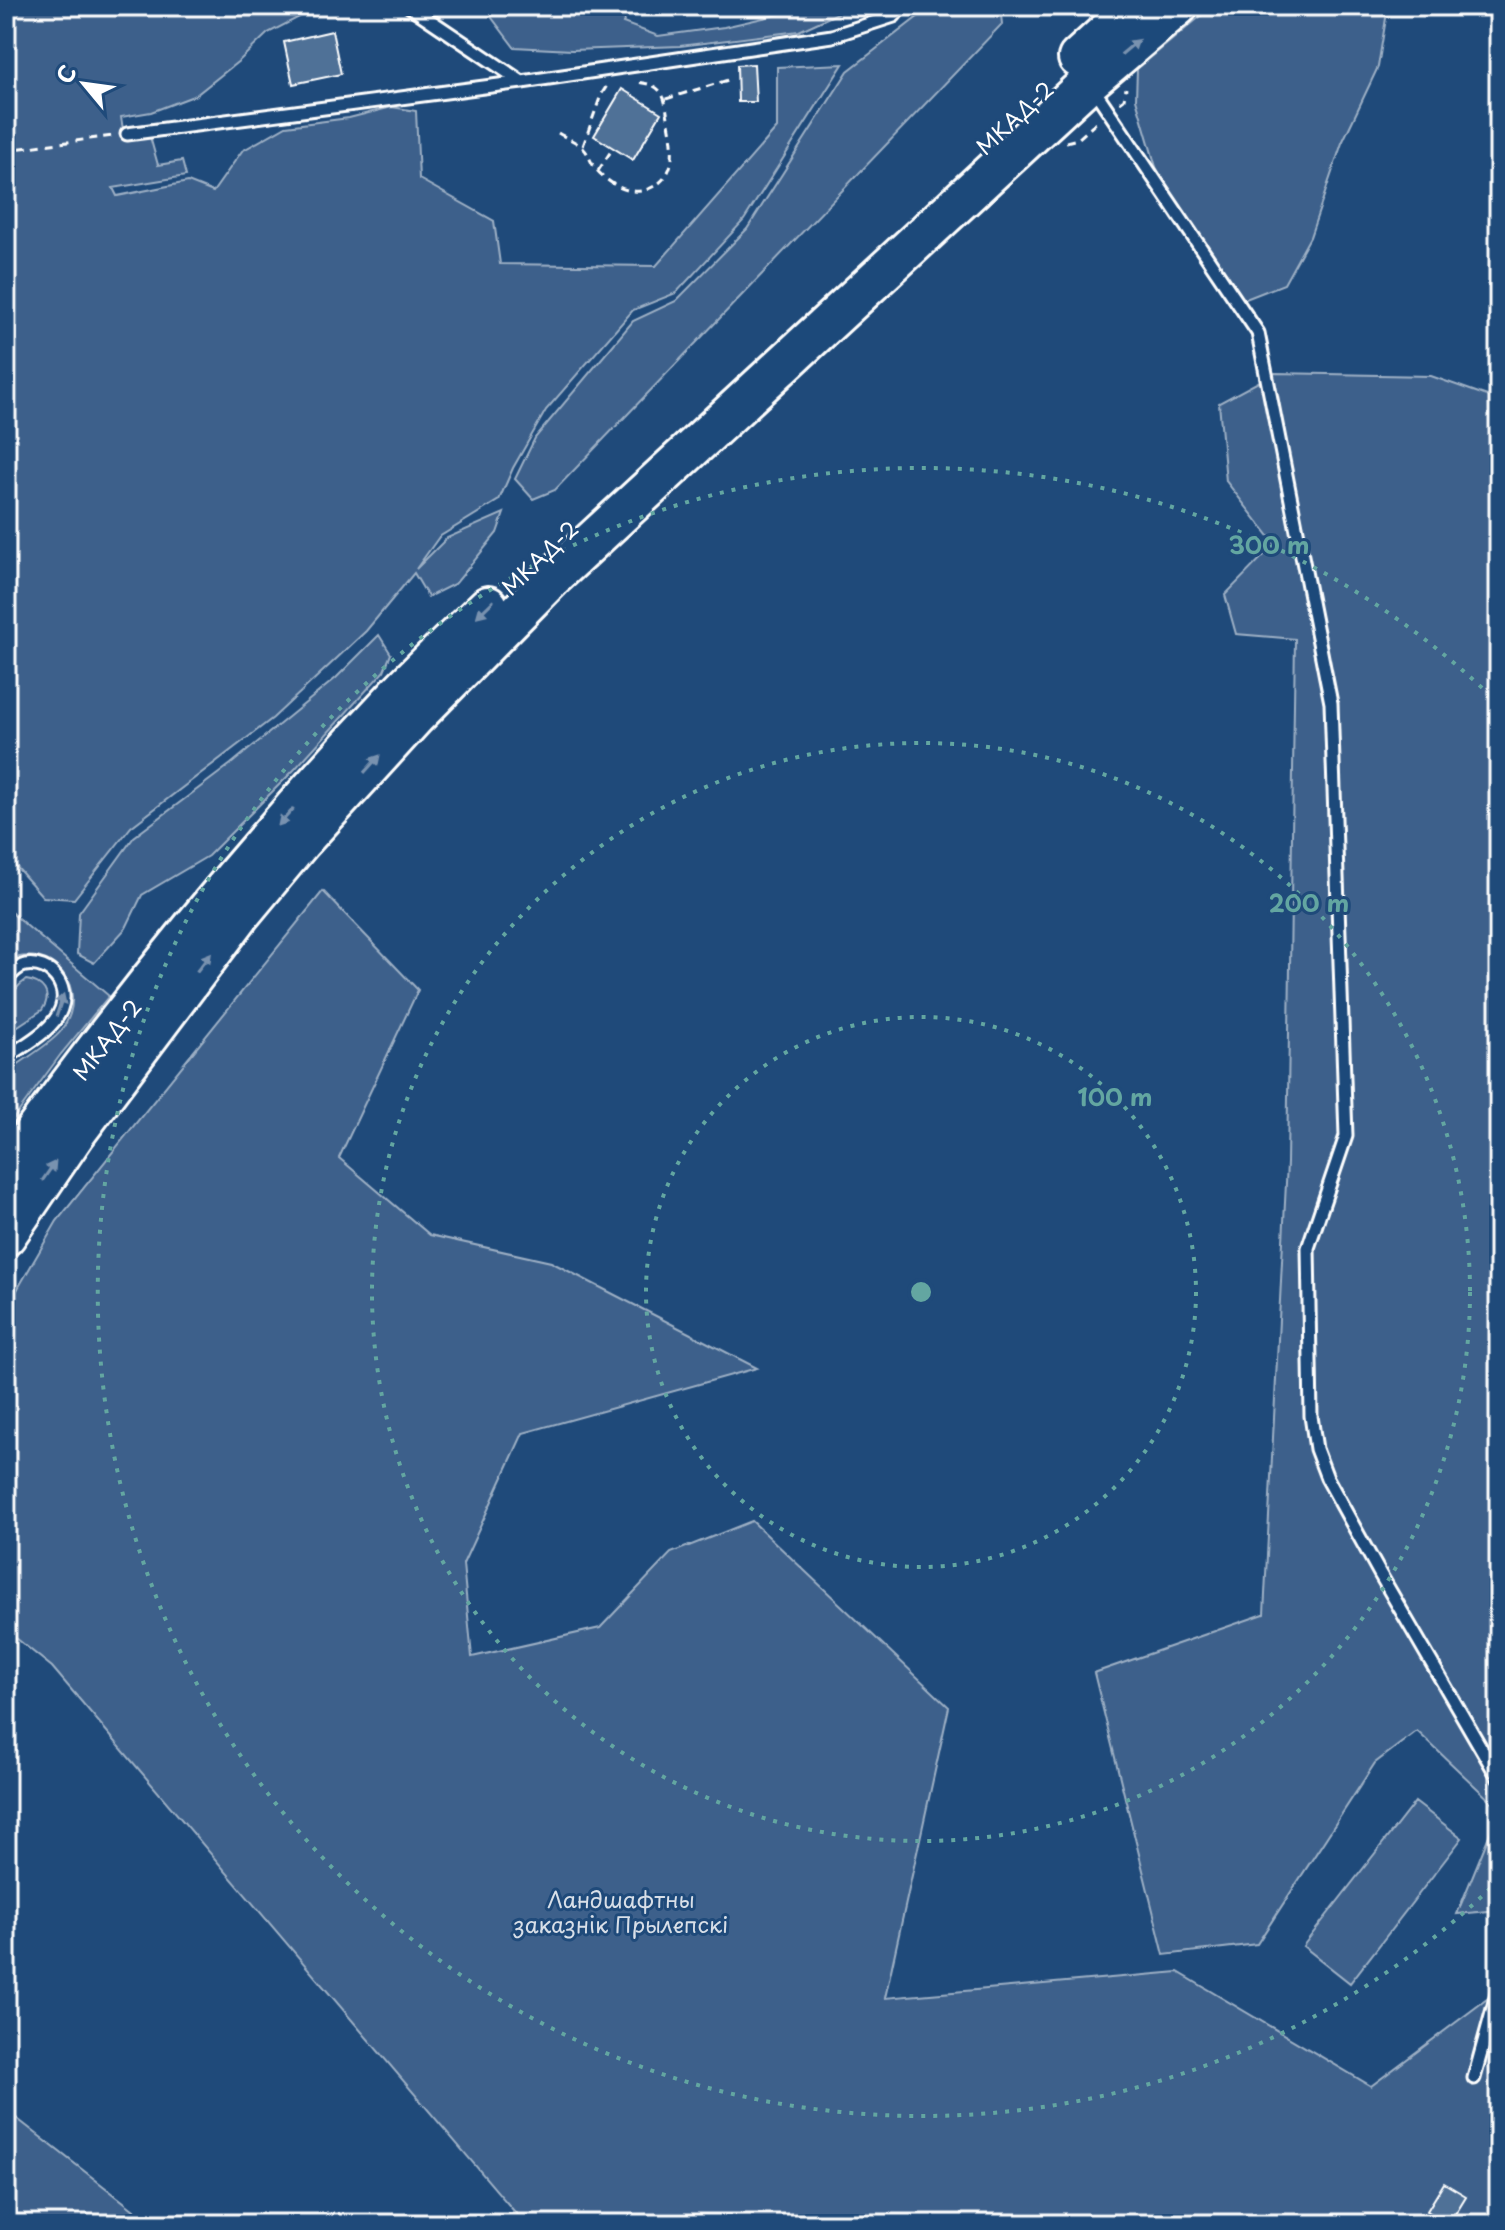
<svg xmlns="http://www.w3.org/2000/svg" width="1505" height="2230" viewBox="0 0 1505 2230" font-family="'Playpen Sans',sans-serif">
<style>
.green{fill:#3c618b;stroke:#9eb0c5;stroke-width:2}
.building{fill:#507197;stroke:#fff;stroke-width:2}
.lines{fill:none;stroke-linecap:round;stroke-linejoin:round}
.lane-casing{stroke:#fff;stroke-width:17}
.highway-casing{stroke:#fff;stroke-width:44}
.path{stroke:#fff;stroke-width:3;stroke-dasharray:8 6;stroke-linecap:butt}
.lane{stroke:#1f4a7a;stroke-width:11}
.highway{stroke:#1f4a7a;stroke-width:38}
.oneway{fill:#7992af}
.ring{fill:none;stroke:#63a6a1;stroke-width:4;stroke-dasharray:4 8}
.labels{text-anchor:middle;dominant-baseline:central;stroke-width:6;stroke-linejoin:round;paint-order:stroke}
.street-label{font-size:22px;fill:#fff;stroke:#1f4a7a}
.park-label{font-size:22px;fill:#d8dfe8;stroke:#1f4a7a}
.centre{fill:#63a6a1;stroke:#1f4a7a;stroke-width:4}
.ring-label{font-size:24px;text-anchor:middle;font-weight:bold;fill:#63a6a1;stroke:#1f4a7a;stroke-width:6;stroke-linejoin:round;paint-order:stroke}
</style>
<rect width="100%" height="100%" fill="#1f4a7a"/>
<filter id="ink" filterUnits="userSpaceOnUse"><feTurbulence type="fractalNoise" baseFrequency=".0125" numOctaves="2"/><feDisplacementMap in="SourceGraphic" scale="16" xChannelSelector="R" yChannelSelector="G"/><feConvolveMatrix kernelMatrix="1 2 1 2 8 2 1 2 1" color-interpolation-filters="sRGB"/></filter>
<g filter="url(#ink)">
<path class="green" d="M6,6H317V8L268,33L240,60L196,95L151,112L121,117L124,136L149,133L158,165L182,161L186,176L113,188L117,196L188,182L213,192L242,151L286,126L349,118L392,107L416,111L419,179L494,221L500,264L656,266L777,128V67L843,64L744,220L676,293L633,310L546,410L513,468L499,500L439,537L416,569L447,538L504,513L497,533L456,583L428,597L414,573L366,631L273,718L131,827L74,899L43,897L6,855Z
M483,6H631L623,23L658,36L724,27L811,7L849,8L799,31L680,46L572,50L514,47Z
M928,6H1000L1002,24L555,490L533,499L515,479L535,438L633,321L676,301L747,229L848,71L924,12Z
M1213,6H1388L1378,67L1342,143L1310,237L1284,284L1233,304L1193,238L1156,167L1136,99L1137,69Z
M1275,373L1431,376L1490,397L1499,384V1809L1417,1731L1375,1763L1257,1944L1164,1955L1094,1673L1264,1614L1287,1163L1295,639L1236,634L1225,595L1275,544L1226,481L1219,403Z
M379,635L391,654L384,671L294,770L208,856L142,895L126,928L94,963L77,954L79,913L134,837L231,764L336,678Z
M323,891L418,990L339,1158L430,1235L551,1262L757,1368L523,1433L463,1564L472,1657L600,1628L671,1553L752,1521L949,1707L885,1998L1178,1972L1371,2086L1499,1990V2224H525L52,1667L6,1630V1309L57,1221Z
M6,908L109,996L61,1054L6,1129V1073C21,1061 50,1045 61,1031C92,989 53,941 6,961Z
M26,980C43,982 53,994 42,1010L6,1034C6,1013 7,992 26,980Z
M1415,1802L1462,1838L1350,1983L1303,1946Z
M1499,1811V1910L1457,1914Z
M6,2110L152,2224H6Z"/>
<path class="building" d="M332,31L341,74L293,84L284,42Z
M754,64L756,102H738L737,65Z
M622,89L661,113L633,160L594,136Z
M1444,2183L1466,2196L1449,2224L1427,2211Z"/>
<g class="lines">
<g class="lane-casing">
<path id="lane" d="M409,6L522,82L832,36L894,16L902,6
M1091,85L1258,333L1331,703L1346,1136L1308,1248L1311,1416L1316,1449L1327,1478L1380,1574L1499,1779
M127,134L522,82
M6,980C11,974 17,967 25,965C50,961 70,986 61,1009C53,1031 24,1045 6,1058
M1474,2078L1499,1987"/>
</g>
<g class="highway-casing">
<path id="highway" d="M1078,58L1135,6
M6,1170C124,1007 255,845 392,700C423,667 456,637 488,606
M6,1236L76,1133L240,915L300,843L415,717L554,576L1089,82L1178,6"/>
</g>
<path class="path" d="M666,99L728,80
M1120,102L1124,99L1126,88
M558,133C566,138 578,142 584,149C588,153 590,160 593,165C603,180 626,196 645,190C678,180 674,149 669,123C664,99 667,84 635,82
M1066,142L1078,139L1099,120
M583,146L601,95L608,84
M6,150L113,136
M598,171L613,148"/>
<use href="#lane" class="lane"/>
<use href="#highway" class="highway"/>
</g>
<defs><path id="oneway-solid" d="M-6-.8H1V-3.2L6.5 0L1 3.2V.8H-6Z" transform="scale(2)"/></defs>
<g class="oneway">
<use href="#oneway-solid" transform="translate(1130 47) rotate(-40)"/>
<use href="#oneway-solid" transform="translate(485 609) rotate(136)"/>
<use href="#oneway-solid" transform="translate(372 764) rotate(-48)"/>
<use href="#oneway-solid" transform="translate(286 817) rotate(132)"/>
<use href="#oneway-solid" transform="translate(204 962) rotate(-52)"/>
<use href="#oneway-solid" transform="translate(60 1005) rotate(-72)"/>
<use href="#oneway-solid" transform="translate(49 1171) rotate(-55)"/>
</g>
</g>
<g class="ring">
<circle cx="921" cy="1292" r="275"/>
<circle cx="921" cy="1292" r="549"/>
<path d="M1499 1880A824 824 0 1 1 1499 704"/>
</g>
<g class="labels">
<g class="street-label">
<text transform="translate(1014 117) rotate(-43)">МКАД-2</text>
<text transform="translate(539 557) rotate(-44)">МКАД-2</text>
<text transform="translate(106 1039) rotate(-52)">МКАД-2</text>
</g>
<g class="park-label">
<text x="621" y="1898">Ландшафтны<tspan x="621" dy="25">заказнік Прылепскі</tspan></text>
</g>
</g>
<circle cx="921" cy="1292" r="12" class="centre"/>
<g class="ring-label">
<text x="1269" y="554">300 m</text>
<text x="1309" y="912">200 m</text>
<text x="1115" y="1106">100 m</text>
</g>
<rect width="1505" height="2230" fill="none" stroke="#1f4a7a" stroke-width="32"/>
<rect x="16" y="16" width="1473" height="2198" fill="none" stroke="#fff" stroke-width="3" filter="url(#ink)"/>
<g transform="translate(84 84) rotate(299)" stroke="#1f4a7a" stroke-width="6" paint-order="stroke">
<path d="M0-6L14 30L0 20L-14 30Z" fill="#ffffff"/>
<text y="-12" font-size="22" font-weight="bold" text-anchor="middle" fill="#ffffff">С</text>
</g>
</svg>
